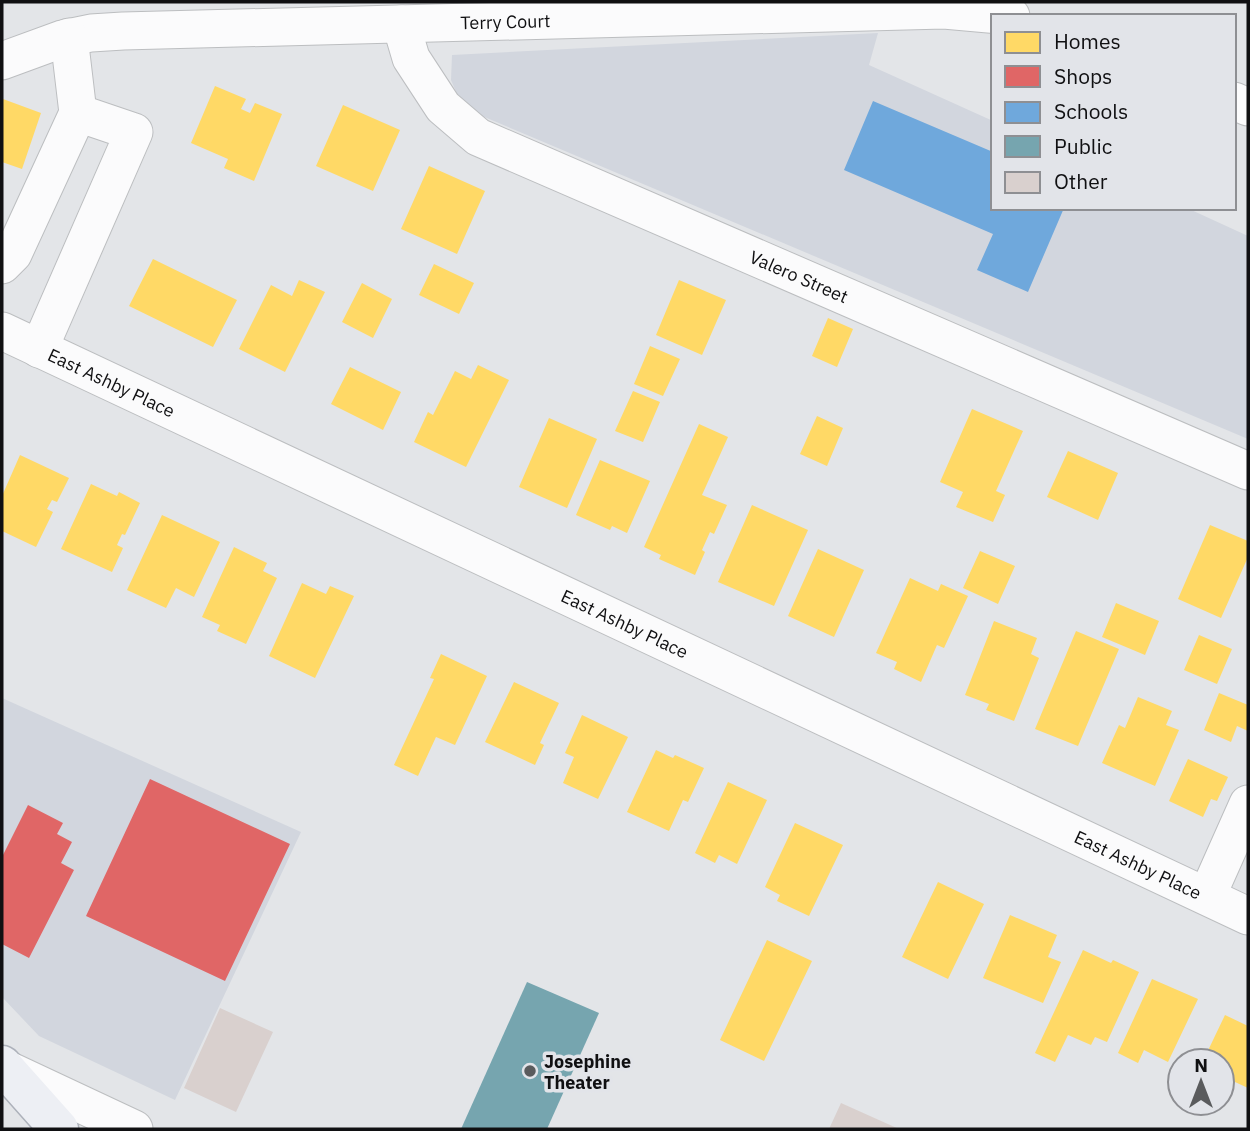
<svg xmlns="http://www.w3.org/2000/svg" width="1250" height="1131" viewBox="0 0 1250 1131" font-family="'IBM Plex Sans',sans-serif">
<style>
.built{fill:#d2d6de}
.homes{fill:#ffd966}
.shops{fill:#e06666}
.schools{fill:#6fa8dc}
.public{fill:#76a5af}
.building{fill:#d9d0ce}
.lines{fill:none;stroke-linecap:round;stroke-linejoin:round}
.minor-casing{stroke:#bcbec0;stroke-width:39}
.major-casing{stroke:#adb1ba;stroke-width:41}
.minor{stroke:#fbfbfc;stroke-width:37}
.major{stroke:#edeff4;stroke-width:38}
.poi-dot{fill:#5a5b5d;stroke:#e2e4e9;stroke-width:2.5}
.labels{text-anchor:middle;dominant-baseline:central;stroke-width:7;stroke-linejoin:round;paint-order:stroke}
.street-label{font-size:18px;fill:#101012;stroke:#e2e4e9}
.poi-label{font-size:18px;font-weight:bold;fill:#101012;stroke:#e2e4e9;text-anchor:start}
</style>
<rect width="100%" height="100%" fill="#e3e5e8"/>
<path class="built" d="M878,33L869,65L993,121V208H1187L1248,236V439L463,108L451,80L452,55Z
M2,698L301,832L175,1100L39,1036L2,997Z"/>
<path class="homes" d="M215,86L246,99L241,109L250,113L255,103L282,114L254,181L224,168L228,159L191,143Z
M3,99L41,113L22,169L2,162Z
M343,105L400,130L373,191L316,166Z
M429,166L485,191L457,254L401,229Z
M153,259L237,300L213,347L129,306Z
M434,264L474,283L459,314L419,295Z
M299,280L325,292L285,372L239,349L271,285L292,296Z
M679,280L726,300L702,355L656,335Z
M362,283L392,299L373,338L342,322Z
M828,318L853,329L837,367L812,356Z
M650,346L680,359L663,396L634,384Z
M478,365L509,380L466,467L414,442L428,412L433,415L455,371L471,379Z
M350,367L401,392L383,430L331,404Z
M633,391L660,402L643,442L615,431Z
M972,409L1023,431L996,491L1005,495L993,522L956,507L963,492L940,482Z
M817,416L843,428L827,466L800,454Z
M549,418L597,439L567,508L519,487Z
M699,424L728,437L702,495L727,505L714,534L710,532L702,550L705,552L695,575L659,559L661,555L644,547Z
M1068,451L1118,473L1098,520L1047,497Z
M20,455L69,478L57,502L52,500L47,509L53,512L36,547L2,531V496Z
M600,460L650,481L627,533L612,526L610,530L576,515Z
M91,484L117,496L119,492L140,503L125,535L122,534L117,545L123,548L112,572L61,549Z
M752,505L808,530L774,606L718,582Z
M162,515L220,542L194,597L176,588L166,608L127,590Z
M1210,525L1248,541V557L1221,618L1178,599Z
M234,547L267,563L263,571L277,578L246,644L217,631L220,625L202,617Z
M818,549L864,570L834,637L788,616Z
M980,551L1015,566L998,604L963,588Z
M910,578L938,591L941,584L968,596L944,648L937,645L921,682L894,669L897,662L876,653Z
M302,583L326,594L330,586L354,596L315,678L269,656Z
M1116,603L1159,621L1145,655L1102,637Z
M994,621L1037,638L1031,654L1039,658L1014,721L986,710L989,704L965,695Z
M1076,631L1119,649L1078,746L1035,729Z
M1199,635L1232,649L1217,684L1184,670Z
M441,654L487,676L455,745L436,737L418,776L394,765L434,679L430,678Z
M514,682L559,703L540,743L544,745L535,765L485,742Z
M1219,693L1248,705V731L1237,726L1231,742L1204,730Z
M1138,697L1172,711L1166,725L1179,730L1155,786L1102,763L1119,725L1125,728Z
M582,715L628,737L598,799L563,783L574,757L565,753Z
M656,750L673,758L675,755L704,768L688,802L683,800L669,831L627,812Z
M1188,759L1228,777L1217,801L1211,799L1203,817L1169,801Z
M728,782L767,800L737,864L719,855L715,863L695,853Z
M795,823L843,845L809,916L777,901L780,895L765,887Z
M938,882L984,904L948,979L902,957Z
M1010,915L1057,935L1048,957L1061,962L1043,1003L983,978Z
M767,940L812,961L764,1061L720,1040Z
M1083,950L1111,963L1113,960L1139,972L1107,1042L1095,1037L1091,1045L1068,1035L1055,1062L1035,1053Z
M1152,979L1198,999L1168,1062L1144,1050L1138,1063L1118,1053Z
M1225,1015L1248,1026V1088L1222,1076V1061H1203Z"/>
<path class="shops" d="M150,779L290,844L225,981L86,916Z
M28,805L63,823L57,834L72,842L61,863L74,870L29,958L2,944V857Z"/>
<path class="schools" d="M873,101L993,152V208H1064L1028,292L977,270L993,234L844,170Z"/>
<path class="public" d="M527,982L599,1013L547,1129H461Z"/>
<path class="building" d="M220,1008L273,1032L236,1112L184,1088Z
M841,1103L899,1129H829Z"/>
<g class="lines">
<g class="minor-casing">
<g id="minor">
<path id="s1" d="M401,24L411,58L443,107L478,137L1248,471"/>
<path id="s2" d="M2,61L62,39L91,33L123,31L944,10L1011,16"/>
<path d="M1234,101L1248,107"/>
<path d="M2,265L13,254L78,113L69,37"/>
<path id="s3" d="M2,331L1248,916"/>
<path d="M39,349L134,132L78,113"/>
<path d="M1207,896L1248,804"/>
<path d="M6,1069L134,1129"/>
</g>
</g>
<g class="major-casing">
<path id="major" d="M2,1065L59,1129"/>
</g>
<use href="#minor" class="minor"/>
<use href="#major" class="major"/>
</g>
<circle class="poi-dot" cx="530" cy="1071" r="7"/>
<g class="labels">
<g class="street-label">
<text stroke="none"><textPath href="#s2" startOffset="508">Terry Court</textPath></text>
<text stroke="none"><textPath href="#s1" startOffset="490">Valero Street</textPath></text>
<text stroke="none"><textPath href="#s3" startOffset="121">East Ashby Place</textPath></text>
<text stroke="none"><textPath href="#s3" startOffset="688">East Ashby Place</textPath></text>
<text stroke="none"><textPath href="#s3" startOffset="1255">East Ashby Place</textPath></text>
</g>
<g class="poi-label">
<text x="544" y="1061">Josephine<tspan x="544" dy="21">Theater</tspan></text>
</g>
</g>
<rect width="1250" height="1131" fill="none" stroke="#101012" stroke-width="7"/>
<rect x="991" y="14" width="245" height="196" fill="#e2e4e9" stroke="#8e8f93" stroke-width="2"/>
<rect x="1005" y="32" width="35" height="21" fill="#ffd966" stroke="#8e8f93" stroke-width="2"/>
<text x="1054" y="49" font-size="21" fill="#101012">Homes</text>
<rect x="1005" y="66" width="35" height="21" fill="#e06666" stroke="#8e8f93" stroke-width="2"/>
<text x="1054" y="84" font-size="21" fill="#101012">Shops</text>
<rect x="1005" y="102" width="35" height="21" fill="#6fa8dc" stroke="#8e8f93" stroke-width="2"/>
<text x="1054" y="119" font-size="21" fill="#101012">Schools</text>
<rect x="1005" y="136" width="35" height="21" fill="#76a5af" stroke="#8e8f93" stroke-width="2"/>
<text x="1054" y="154" font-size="21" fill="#101012">Public</text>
<rect x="1005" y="172" width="35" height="21" fill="#d9d0ce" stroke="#8e8f93" stroke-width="2"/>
<text x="1054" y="189" font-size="21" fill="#101012">Other</text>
<g transform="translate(1201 1082)"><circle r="33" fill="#e2e4e9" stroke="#8e8f93" stroke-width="2"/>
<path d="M0-5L12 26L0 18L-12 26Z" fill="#5a5b5d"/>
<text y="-10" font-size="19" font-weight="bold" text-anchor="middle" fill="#101012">N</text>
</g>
</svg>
